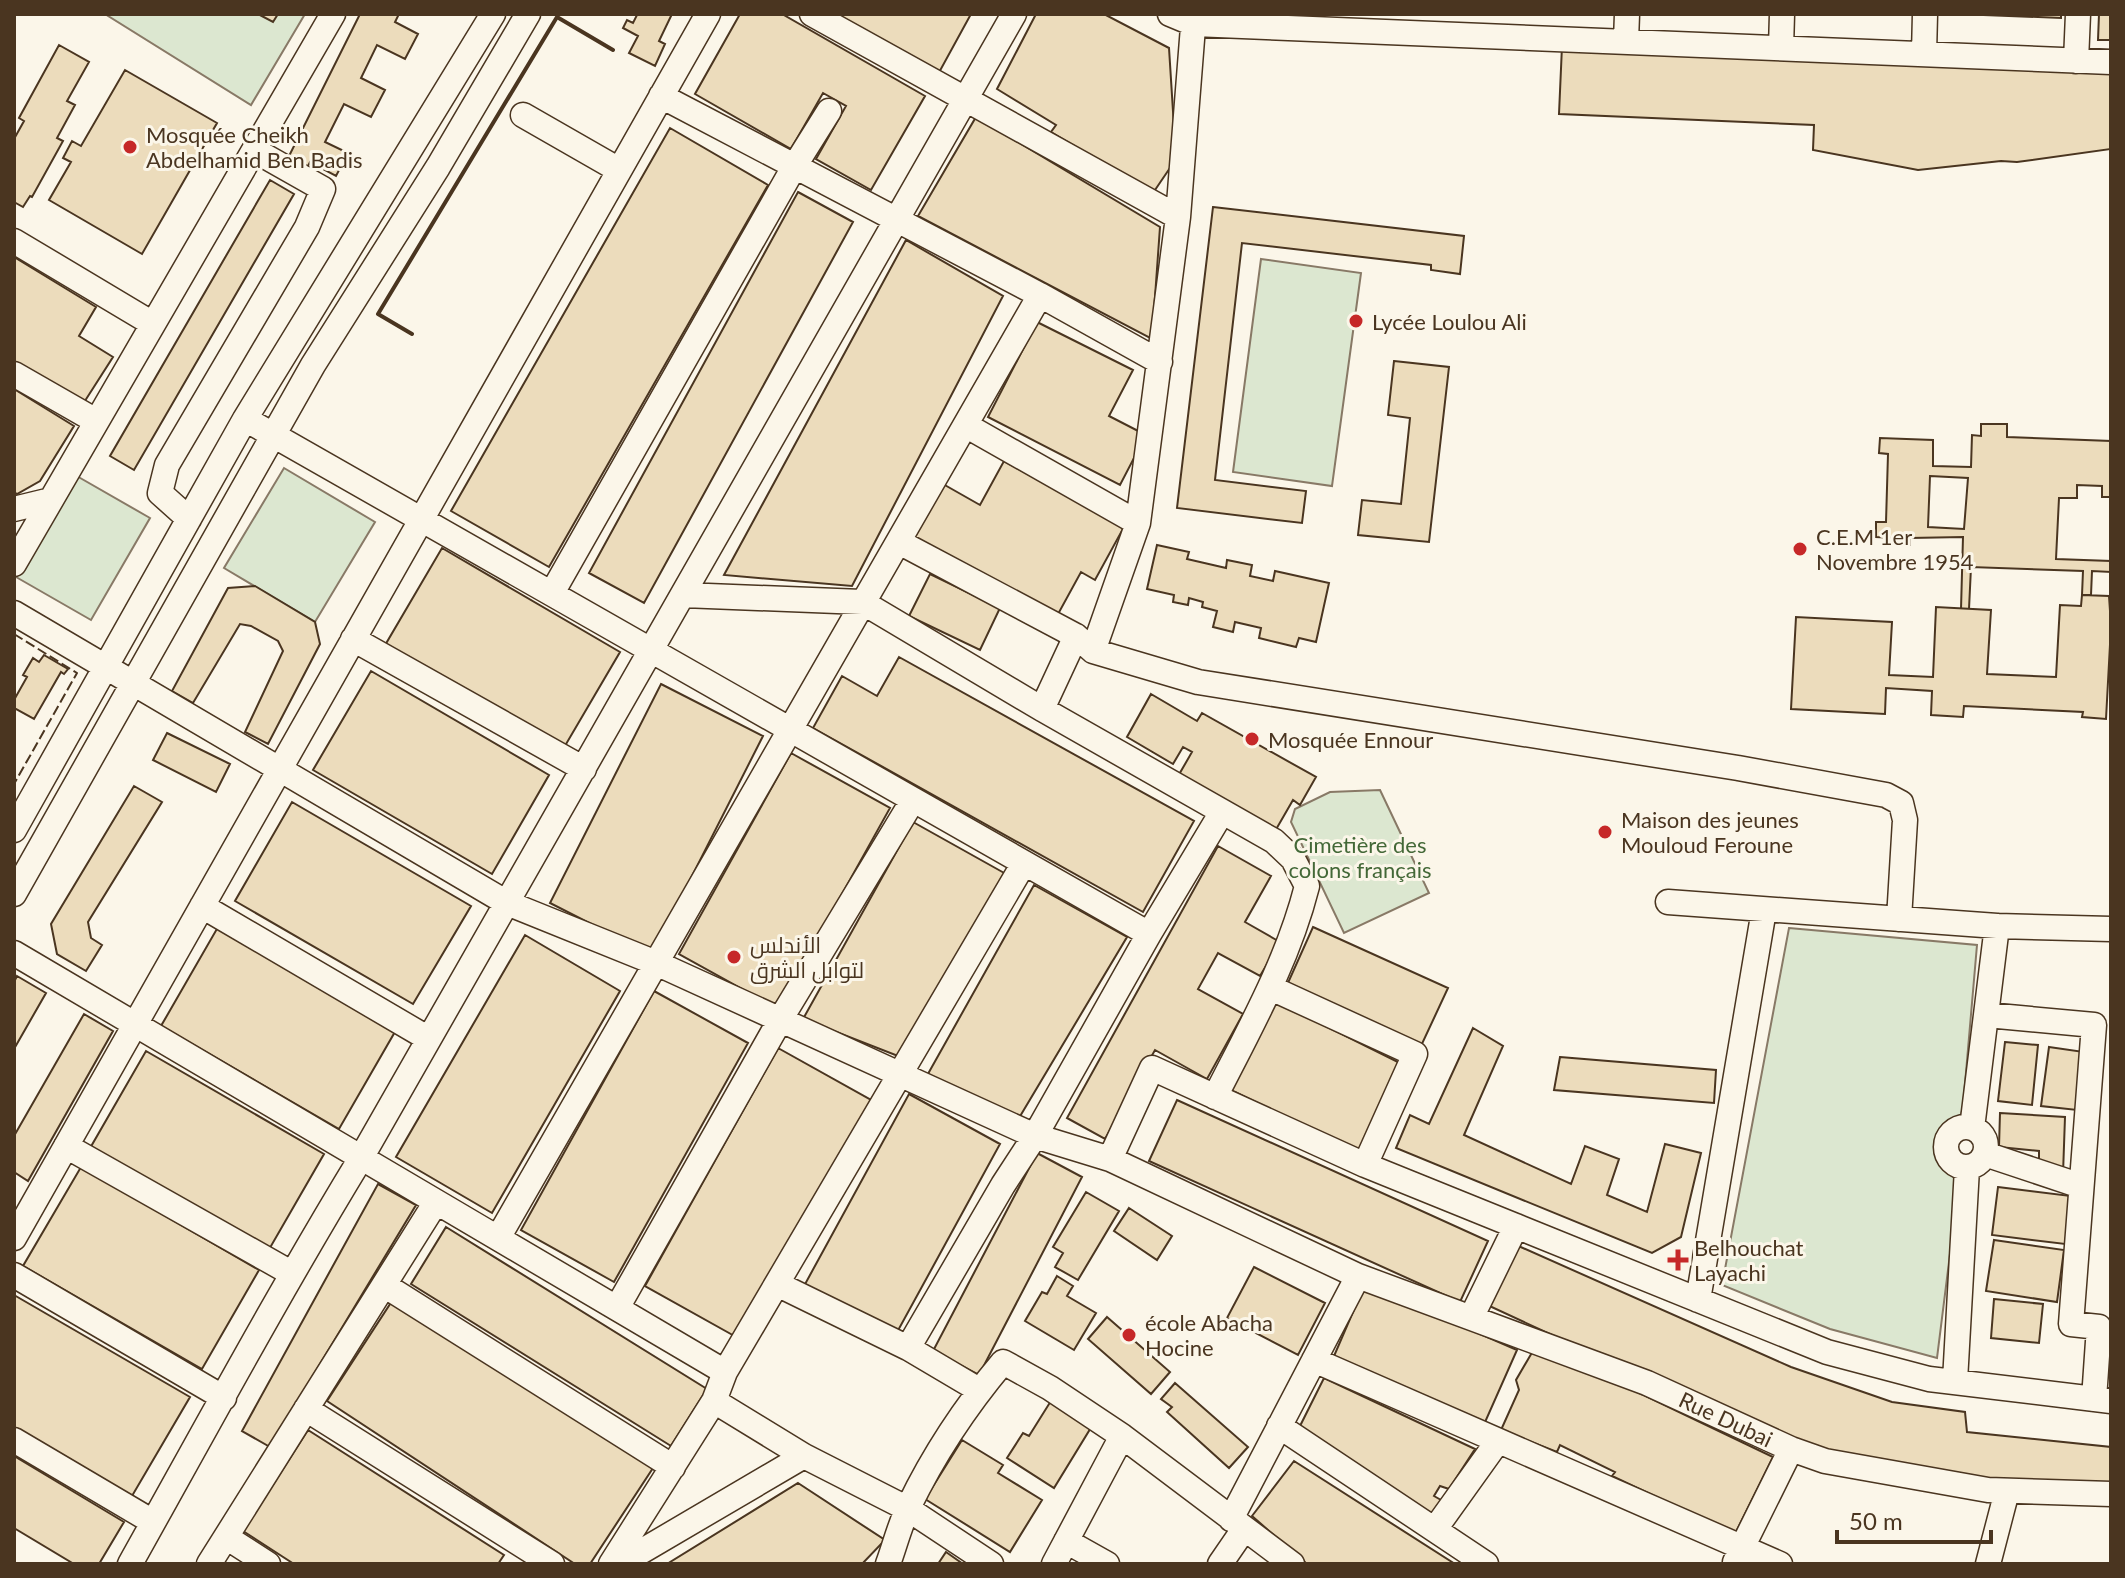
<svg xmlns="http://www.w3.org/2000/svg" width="2125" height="1578" viewBox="0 0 2125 1578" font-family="Lato,Cairo,sans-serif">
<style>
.green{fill:#dce7d0;stroke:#887966;stroke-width:2}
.building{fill:#ecdcbc;stroke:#4a3520;stroke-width:2;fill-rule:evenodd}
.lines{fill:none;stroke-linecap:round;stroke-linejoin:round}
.minor-casing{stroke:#4a3520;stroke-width:27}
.minor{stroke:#fbf6e9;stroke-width:24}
.fence{stroke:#4a3520;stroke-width:2;stroke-dasharray:10 4;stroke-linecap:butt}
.wall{stroke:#4a3520;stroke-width:4}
.poi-dot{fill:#c62828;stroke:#fbf6e9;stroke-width:3}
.labels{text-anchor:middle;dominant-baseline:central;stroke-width:6;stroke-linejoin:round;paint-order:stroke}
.poi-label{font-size:22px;fill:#4a3520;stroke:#fbf6e9;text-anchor:start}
.park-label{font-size:22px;fill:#436837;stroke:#fbf6e9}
.street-label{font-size:22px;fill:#4a3520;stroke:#fbf6e9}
</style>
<rect width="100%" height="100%" fill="#fbf6e9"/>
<path class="green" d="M105,14H305L251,105Z
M1261,259L1361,273L1332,486L1233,472Z
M284,468L375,522L315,622L224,568Z
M75,475L150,518L91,620L16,577Z
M1380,790L1429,893L1344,933L1291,822L1295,809L1330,792Z
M1789,928L1977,945L1963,1107L1960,1119L1944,1129L1938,1143L1946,1165L1959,1182L1937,1358L1830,1329L1722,1285Z"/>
<path class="building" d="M258,14H278L273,22Z
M360,14H399L395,22L418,34L405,59L377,45L361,78L385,90L371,117L344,104L325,142L348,153L336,176L310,162L303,176L284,166Z
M635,14H672L659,41L665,44L655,66L629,53L638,36L623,28L627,20L633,23L637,15Z
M740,14H782L925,96L871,190L816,159L846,106L823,93L791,149L695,94Z
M818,14H971L936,78Z
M1036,14H1104L1169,48L1176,159L1153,193L1051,132L1056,125L997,89Z
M1958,14H2061V18Z
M2099,14H2111V40H2098Z
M59,45L89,62L67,101L75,105L57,138L63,141L32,197L30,196L23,207L14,202V139L24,121L19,118Z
M1562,46L2111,73V149L2017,162L2001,161L1918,170L1813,150L1814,125L1559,114Z
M125,70L217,123L142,254L49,200L71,162L63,158L72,141L81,146Z
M976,117L1160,227L1152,339L918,216Z
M670,128L768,185L549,567L451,511Z
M270,180L294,194L134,470L110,456Z
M798,192L853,222L644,603L589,573Z
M1213,207L1464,236L1460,274L1431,270V265L1242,243L1215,480L1306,491L1302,523L1177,508Z
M906,240L1003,296L852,586L724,575Z
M14,257L96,307L79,336L113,357L83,404L14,361Z
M1037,322L1133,370L1109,416L1146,435L1120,485L988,417Z
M1394,361L1449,367L1429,542L1358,535L1362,500L1401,504L1410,418L1388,415Z
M14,389L74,426L40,481L17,494L14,492Z
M1981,424H2007V437L2111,441V497H2102V486L2077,485V498H2059L2056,559L2111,561V572L2092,571L2091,595H2082L2083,571L1971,567L1969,609H1961L1963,537L1910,538V545L1898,544V538L1876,537V522H1886L1888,454L1879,453L1880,438L1933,440V466L1971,467L1972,435L1981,436ZM1930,476L1968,478L1964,529L1928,527Z
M1004,461L1124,527L1095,580L1081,572L1057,616L914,538L943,484L980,505Z
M1157,545L1189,552L1187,559L1226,568L1227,560L1252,565L1250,576L1273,581L1275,571L1329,583L1316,642L1299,638L1296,647L1259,638L1261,628L1235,622L1233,632L1213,627L1217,611L1202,607L1203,602L1189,598L1188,605L1173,602L1174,595L1147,589Z
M442,548L620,652L562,751L384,647Z
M930,574L1000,608L980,650L909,616Z
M255,586L315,622L320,644L268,744L245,732L283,651L278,641L251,626L240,624L193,703L172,691L228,588Z
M2082,595L2109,596L2111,626L2106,719L2082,717L2083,712L1964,706L1963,717L1931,715L1932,691L1886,688L1885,714L1791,709L1796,617L1892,622L1889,675L1933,677L1936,607L1991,610L1987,674L2056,677L2060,605L2081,606Z
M44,655L68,669L64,674L61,672L34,719L14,708V700L27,677L23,675L33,658L39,662Z
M899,657L1194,821L1143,912L813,728L842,676L877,696Z
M371,671L549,775L492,874L313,770Z
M661,684L763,736L652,955L550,903Z
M1151,694L1197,721L1202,713L1316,777L1300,805L1293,800L1274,833L1177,778L1192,752L1183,747L1173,764L1127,737Z
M167,733L230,764L216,792L153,760Z
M791,753L890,808L778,1009L679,954Z
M134,786L162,802L88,922L91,938L102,945L86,971L57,954L51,924Z
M292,802L471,906L413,1004L235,901Z
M913,822L1006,874L898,1056L803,1019Z
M1218,846L1271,876L1245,922L1280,942L1260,976L1218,953L1198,989L1243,1014L1207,1079L1155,1050L1105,1139L1067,1118Z
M1034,885L1127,937L1019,1118L924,1081Z
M218,927L396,1030L339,1129L161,1026Z
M1313,927L1448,988L1421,1046L1287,985Z
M525,935L620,991L492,1213L396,1157Z
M17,976L46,993L14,1049V982Z
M654,991L748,1043L614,1282L521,1230Z
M1275,1001L1404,1065L1361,1154L1231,1090Z
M84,1014L113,1031L28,1181L14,1172V1136Z
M1473,1028L1503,1046L1464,1135L1571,1184L1585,1146L1619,1159L1607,1195L1647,1212L1665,1144L1701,1153L1681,1237L1652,1253L1396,1148L1410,1115L1429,1124Z
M2005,1042L2038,1045L2032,1105L1998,1101Z
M2049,1047L2084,1052L2077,1110L2041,1106Z
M778,1048L871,1100L738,1338L645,1286Z
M146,1051L324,1154L267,1253L89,1150Z
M1560,1057L1716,1070L1714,1103L1554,1090Z
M909,1094L1000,1144L895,1336L804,1286Z
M1177,1100L1488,1241L1460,1302L1149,1161Z
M2000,1113L2065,1117L2063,1174L2039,1169V1151L1999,1147Z
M1037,1153L1082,1177L979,1375L933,1351Z
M81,1167L259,1270L202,1369L23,1266Z
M378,1184L416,1205L270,1447L242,1431Z
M1998,1187L2071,1196L2065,1244L1992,1235Z
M1086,1192L1119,1211L1078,1280L1055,1267L1063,1253L1053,1247Z
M1129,1208L1172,1236L1157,1260L1114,1231Z
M446,1227L707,1389L671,1446L411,1284Z
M1994,1240L2064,1250L2057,1302L1986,1291Z
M1514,1244L1791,1367L1892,1402L1965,1412L1967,1432L2111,1447V1490L2018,1487L1817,1450L1591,1353L1483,1303Z
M1254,1267L1325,1303L1298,1355L1227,1318Z
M1057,1276L1073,1286L1067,1296L1096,1313L1074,1350L1025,1321L1042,1292L1047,1294Z
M1365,1284L1517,1350L1482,1429L1331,1363Z
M14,1295L190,1397L132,1496L14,1427Z
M394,1298L653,1468L590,1564H575L327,1401Z
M1994,1299L2043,1304L2039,1343L1991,1338Z
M1107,1317L1170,1372L1151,1394L1088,1339Z
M1537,1344L1773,1457L1735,1534L1612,1476L1615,1472L1560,1445L1557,1452L1501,1430L1519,1390L1516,1380Z
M1324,1378L1475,1449L1449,1489L1440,1486L1434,1496L1448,1504L1436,1522L1300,1426Z
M1175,1383L1248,1447L1229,1468L1167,1412L1172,1407L1161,1399Z
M1054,1396L1095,1421L1054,1488L1007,1458L1023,1433L1029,1436Z
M308,1430L504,1555L498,1564H294L243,1531Z
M962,1440L1003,1465L998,1473L1042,1500L1010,1552L925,1499Z
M14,1456L124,1522L99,1564H74L14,1528Z
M1294,1461L1455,1564H1307L1252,1516Z
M798,1483L885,1540L862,1564H667Z
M946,1552L963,1564H938Z"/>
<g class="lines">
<g class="minor-casing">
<path id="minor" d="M812,14L1178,217
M1170,14L1194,24L2111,62
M1626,41L1627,14
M1781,48L1782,14
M1924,54L1925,14
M2076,61L2078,14
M661,96L1040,295L1160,362
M523,115L619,170
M14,241L153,324
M14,374L96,421
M245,419L1149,934
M967,426L1138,523
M14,509L51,500
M189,519L160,493L167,465L307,227L323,189L254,150
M899,542L1076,636
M14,564L333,14
M552,593L794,167L829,111
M683,595L862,602L1042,709L1274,841L1293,859L1307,886C1288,961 1250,1028 1215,1097
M14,613L507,903L656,963L1035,1136L1110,1159L1358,1276L1647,1383L1791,1449L1825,1461L1988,1490L2111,1494
M353,639L584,769
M1093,651L1138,523L1178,217L1194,14
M1042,709L1076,636L1093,651L1198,682L1738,768L1886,795L1901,803L1905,820L1899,919
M14,830L245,419L493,14
M14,894L313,365L438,167L528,14
M1668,902L1997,926L2111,929
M202,906L429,1039
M14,953L725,1372
M1271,988L1415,1054L1365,1165
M1987,1015L2094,1025L2071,1324L2099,1327L2094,1399
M1946 1147a20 20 0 1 1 40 0a20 20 0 1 1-40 0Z
M1972,1128L1997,926
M66,1146L291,1273
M1985,1154L2081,1186
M1110,1159L1152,1068L1365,1165L1827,1352L1929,1379L2111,1401
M14,1238L708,14
M498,1238L1040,295
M14,1275L224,1398
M777,1284L908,1348L979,1390
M384,1285L673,1467
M1698,1300L1764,910
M617,1308L780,1020L913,800
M1472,1316L1516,1226
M908,1348L1003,1185L1035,1136L1149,934L1222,812
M1314,1360L1780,1564
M1955,1381L1967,1168
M714,1401L804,1456L908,1509L991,1564
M306,1409L552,1564
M1279,1426L1486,1564
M14,1440L153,1522
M1231,1519L1358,1276
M1435,1529L1498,1441
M226,1537L268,1564
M1066,1541L1107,1564
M1735,1562L1791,1449
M130,1564C206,1428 280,1291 361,1158L1014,14
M209,1564L436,1202
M611,1564L714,1401L725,1372L1024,863
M620,1564L804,1456
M888,1564C895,1545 900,1524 909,1506C934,1454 966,1406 1003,1362L1050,1388L1122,1436L1292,1564
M1054,1564L1122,1436
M1220,1564L1244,1529
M1988,1564L2007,1491"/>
</g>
<use href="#minor" class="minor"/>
<path class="fence" d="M14,634L77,673L14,784"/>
<path class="wall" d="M412,334L378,314L557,17L613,50"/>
</g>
<g class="poi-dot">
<circle cx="130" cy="147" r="8"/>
<circle cx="1356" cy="321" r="8"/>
<circle cx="1800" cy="549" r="8"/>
<circle cx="1252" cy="739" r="8"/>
<circle cx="1605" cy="832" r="8"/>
<circle cx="734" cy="957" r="8"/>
<path d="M1674 1248h8v8h8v8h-8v8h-8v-8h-8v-8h8z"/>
<circle cx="1129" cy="1335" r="8"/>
</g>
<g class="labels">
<g class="poi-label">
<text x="146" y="134">Mosquée Cheikh<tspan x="146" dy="25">Abdelhamid Ben Badis</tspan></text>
<text x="1372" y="321">Lycée Loulou Ali</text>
<text x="1816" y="536">C.E.M 1er<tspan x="1816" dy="25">Novembre 1954</tspan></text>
<text x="1268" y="739">Mosquée Ennour</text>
<text x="1621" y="819">Maison des jeunes<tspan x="1621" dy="25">Mouloud Feroune</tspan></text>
<text x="750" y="944">الأندلس<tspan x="750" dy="25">لتوابل الشرق</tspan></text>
<text x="1694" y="1247">Belhouchat<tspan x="1694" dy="25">Layachi</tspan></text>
<text x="1145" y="1322">école Abacha<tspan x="1145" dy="25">Hocine</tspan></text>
</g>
<g class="park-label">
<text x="1360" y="844">Cimetière des<tspan x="1360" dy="25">colons français</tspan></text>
</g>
<g class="street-label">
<text transform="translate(1726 1419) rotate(25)">Rue Dubai</text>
</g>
</g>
<rect width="2125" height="1578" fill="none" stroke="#4a3520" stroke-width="32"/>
<path d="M1837 1530v12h154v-12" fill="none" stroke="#4a3520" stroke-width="4"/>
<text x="1849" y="1530" font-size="24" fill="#4a3520" stroke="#fbf6e9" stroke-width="6" paint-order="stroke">50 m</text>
</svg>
